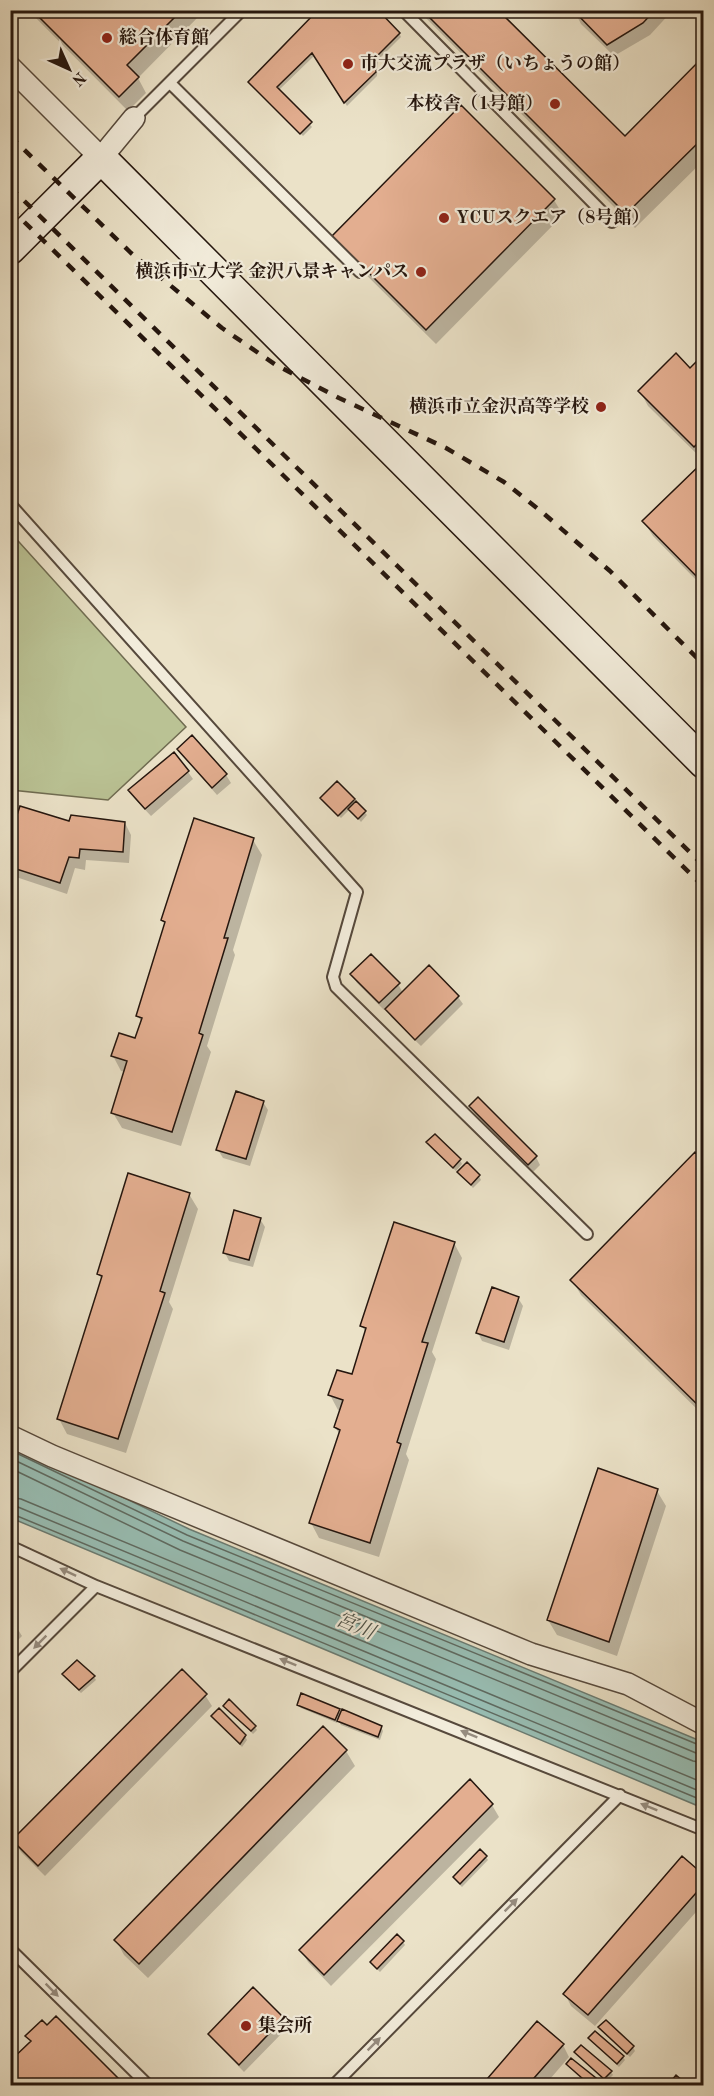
<svg xmlns="http://www.w3.org/2000/svg" width="714" height="2096" viewBox="0 0 714 2096" font-family="'Old Standard TT','Noto Serif JP',serif">
<style>
.green{fill:#bac294;stroke:#706c51;stroke-width:1.5}
.water{fill:#98beb4;stroke:#6a7b72;stroke-width:1.5}
.shadow{fill:#0003}
.lines{fill:none;stroke-linecap:round;stroke-linejoin:round}
.shore{stroke:#5e6a61;stroke-width:1.5}
.building{fill:#e3ae90;stroke:#25160e;stroke-width:1.5}
.lane-casing{stroke:#56493c;stroke-width:14}
.street-casing{stroke:#56493c;stroke-width:24}
.secondary-casing{stroke:#25160e;stroke-width:33}
.lane{stroke:#f2ecdb;stroke-width:10}
.street{stroke:#f2ecdb;stroke-width:21}
.secondary{stroke:#f2ecdb;stroke-width:30}
.rail{stroke:#25160e;stroke-width:4.5;stroke-dasharray:10 10;stroke-linecap:butt}
.oneway{fill:#968c7f}
.poi-dot{fill:#8f2418;stroke:#f2ecdb;stroke-width:2}
.labels{text-anchor:middle;dominant-baseline:central;stroke-width:4.5;stroke-linejoin:round;paint-order:stroke}
.poi-label{font-size:18px;font-weight:bold;fill:#25160e;stroke:#f2ecdb;text-anchor:start}
.water-label{font-size:20px;font-style:italic;fill:#4d5148;stroke:#f2ecdb}
</style>
<rect width="100%" height="100%" fill="#ebe2c8"/>
<filter id="stains"><feTurbulence type="fractalNoise" baseFrequency=".00333" numOctaves="4"/><feColorMatrix values="0 0 0 0 .2 0 0 0 0 .09 0 0 0 0 .02 0 0 0 .5 -.17"/></filter>
<radialGradient id="worn" r=".72"><stop offset=".6" stop-color="#630" stop-opacity="0"/><stop offset="1" stop-color="#630" stop-opacity=".3"/></radialGradient>
<path class="green" d="M10,532L186,727L108,800L11,790Z"/>
<path class="water" d="M10,1443L189,1529L703,1742V1808L11,1518Z"/>
<path class="shadow" d="M28,10H205L138,78L146,93L128,111Z
M320,10L399,33L401,37L378,60L377,76L347,106L315,55L279,90L312,127L303,136L252,85Z
M418,10H496L625,138L704,58V160L635,228Z
M574,10H673L650,35L614,56L581,24Z
M695,10H704V16L703,17Z
M461,107L554,200L563,215L436,344L342,251L334,236Z
M704,357V461L648,406L640,391L690,370Z
M704,463V588L653,536L644,522Z
M179,749L226,775L231,783L217,795L184,757Z
M188,772L193,779L151,816L135,799L130,791Z
M353,800L367,815L361,822L350,809L341,818L324,802Z
M71,823H125L131,835L129,863L86,860L85,870L75,868L67,894L10,875V841Z
M253,840L262,855L233,950L235,955L207,1046L211,1052L181,1146L122,1128L113,1113L125,1072L121,1071L113,1056L136,1039L142,1023L138,1016L166,924L163,920Z
M352,975L398,984L403,993L458,997L463,1004L421,1046L391,1017L386,1008L384,1010L357,983Z
M263,1102L268,1110L250,1166L223,1158L218,1150Z
M471,1106L536,1157L540,1165L533,1172L475,1114Z
M435,1136L460,1160L462,1164L456,1171L430,1146L428,1143Z
M704,1163V1416L581,1295L572,1280Z
M459,1172L479,1176L481,1180L473,1188Z
M189,1194L198,1209L169,1302L173,1309L126,1453L67,1434L59,1419L102,1280L99,1274Z
M260,1219L265,1227L253,1267L229,1261L225,1253Z
M454,1243L462,1258L432,1352L436,1359L406,1454L409,1460L379,1557L319,1538L311,1523L340,1435L335,1427L341,1411L338,1410L330,1395L353,1376L366,1333L362,1326Z
M518,1298L523,1306L509,1350L482,1341L478,1333Z
M657,1491L666,1506L617,1656L557,1635L548,1620Z
M10,1617L22,1636L10,1648Z
M94,1677L96,1680L81,1693L66,1678Z
M205,1695L212,1706L45,1876L21,1852L14,1841Z
M299,1705L338,1710L341,1715L381,1727L383,1731L380,1740L341,1725L338,1720L337,1723L301,1708Z
M225,1706L255,1727L257,1730L253,1734Z
M213,1716L245,1736L247,1740L242,1747Z
M323,1729L346,1751L355,1766L148,1978L124,1955L116,1940Z
M492,1805L499,1817L331,1986L308,1962L301,1950Z
M486,1857L488,1860L462,1887L456,1881L454,1878Z
M704,1877V1903L595,2026L571,2006L565,1994Z
M403,1942L405,1945L380,1972L374,1966Z
M253,1989L283,2019L288,2027L244,2072L215,2042L210,2034Z
M606,2022L633,2047L635,2051L630,2057L602,2031L600,2027Z
M590,2039L623,2057L625,2060L619,2067Z
M563,2045L569,2057L544,2086H483Z
M578,2056L611,2072L613,2075L607,2081Z"/>
<g class="lines">
<path class="shore" d="M10,1450L187,1535L704,1747
M10,1458L183,1541L696,1753L704,1754
M10,1468L180,1550L693,1761L704,1763
M10,1497L21,1499L704,1783
M10,1506L18,1507L704,1793
M10,1513L704,1801"/>
</g>
<path class="building" d="M32,10H182L127,65L139,77L119,97Z
M318,10H378L400,33L377,56L376,72L344,103L312,53L277,87L312,122L300,134L248,82Z
M422,10H498L625,136L704,56V137L626,214Z
M573,10H655L643,23L607,45Z
M461,105L555,199L426,330L332,236Z
M676,353L690,368L704,354V437L694,447L638,391Z
M704,461V582L703,583L642,521Z
M192,735L227,774L212,788L177,749Z
M174,752L189,771L145,809L128,790Z
M337,781L355,799L338,816L320,798Z
M356,801L366,811L358,819L348,809Z
M20,806L69,821L71,815L125,822L123,852L80,849L79,858L69,857L60,883L10,867V836Z
M194,818L254,838L224,938H228L199,1033L203,1035L172,1132L111,1113L127,1061L111,1056L119,1033L135,1038L142,1018L136,1016L165,922L161,920Z
M371,954L400,983L379,1003L350,974Z
M429,965L459,996L415,1040L385,1009Z
M236,1091L264,1101L246,1159L216,1150Z
M478,1097L537,1156L528,1165L469,1106Z
M435,1134L461,1159L453,1168L426,1142Z
M695,1152L704,1161V1411L570,1280Z
M467,1162L480,1175L471,1185L457,1172Z
M128,1173L190,1193L160,1291L165,1293L118,1439L57,1419L102,1276L97,1274Z
M234,1210L261,1218L249,1260L223,1253Z
M394,1222L455,1242L422,1342L428,1343L397,1442L401,1444L370,1543L309,1523L340,1430L334,1427L343,1400L328,1395L337,1370L352,1374L366,1328L360,1326Z
M492,1287L519,1297L504,1342L476,1333Z
M598,1468L658,1489L609,1642L547,1620Z
M77,1660L95,1676L79,1690L62,1674Z
M182,1669L207,1694L38,1866L12,1840Z
M301,1693L340,1709L335,1720L297,1705Z
M229,1699L256,1726L251,1731L223,1706Z
M219,1708L246,1735L240,1744L211,1716Z
M342,1709L382,1726L378,1737L337,1721Z
M323,1726L347,1750L139,1964L114,1940Z
M470,1779L493,1804L324,1975L299,1950Z
M480,1849L487,1856L460,1884L453,1877Z
M682,1856L704,1875V1884L588,2015L563,1994Z
M397,1934L404,1941L377,1969L370,1962Z
M253,1987L284,2018L239,2065L208,2034Z
M56,2016L126,2086H10V2061L31,2041L25,2036L42,2020L47,2025Z
M606,2020L634,2046L627,2054L598,2027Z
M537,2021L564,2044L527,2086H481Z
M595,2031L624,2056L617,2064L588,2038Z
M581,2045L612,2071L604,2079L574,2052Z
M571,2058L601,2082L599,2086H591L566,2064Z
M676,2075L689,2086H667Z"/>
<g class="lines">
<g class="lane-casing">
<path id="lane" d="M403,10L612,222
M170,83L360,272
M134,118L242,10
M10,504L357,892L333,977L336,987L587,1234
M10,1546L96,1586L704,1830
M10,1672L96,1586
M10,1949L149,2086
M333,2086L620,1795"/>
</g>
<g class="street-casing">
<path id="street" d="M10,67L101,158L134,118
M10,1436L52,1456L531,1654L628,1684L704,1724"/>
</g>
<g class="secondary-casing">
<path id="secondary" d="M10,249L101,158L704,763"/>
</g>
<use href="#lane" class="lane"/>
<use href="#street" class="street"/>
<use href="#secondary" class="secondary"/>
<path class="rail" d="M10,136L131,253L222,328L276,365L339,398L446,448L504,482L542,512L610,571L704,665
M10,187L704,866
M10,208L704,887"/>
</g>
<defs><path id="oneway-solid" d="M-6-.8H1V-3.2L6.5 0L1 3.2V.8H-6Z" transform="scale(1.5)"/></defs>
<g class="oneway">
<use href="#oneway-solid" transform="translate(68 1572) rotate(-155)"/>
<use href="#oneway-solid" transform="translate(40 1642) rotate(135)"/>
<use href="#oneway-solid" transform="translate(288 1662) rotate(-158)"/>
<use href="#oneway-solid" transform="translate(469 1734) rotate(-158)"/>
<use href="#oneway-solid" transform="translate(649 1807) rotate(-158)"/>
<use href="#oneway-solid" transform="translate(511 1905) rotate(-45)"/>
<use href="#oneway-solid" transform="translate(52 1990) rotate(45)"/>
<use href="#oneway-solid" transform="translate(374 2044) rotate(-45)"/>
</g>
<g class="poi-dot">
<circle cx="107" cy="38" r="6"/>
<circle cx="348" cy="64" r="6"/>
<circle cx="555" cy="104" r="6"/>
<circle cx="444" cy="218" r="6"/>
<circle cx="421" cy="272" r="6"/>
<circle cx="601" cy="407" r="6"/>
<circle cx="246" cy="2026" r="6"/>
</g>
<g class="labels">
<g class="poi-label">
<text x="119" y="38">総合体育館</text>
<text x="360" y="64">市大交流プラザ（いちょうの館）</text>
<text x="543" y="104" text-anchor="end">本校舎（1号館）</text>
<text x="456" y="218">YCUスクエア（8号館）</text>
<text x="409" y="272" text-anchor="end">横浜市立大学 金沢八景キャンパス</text>
<text x="589" y="407" text-anchor="end">横浜市立金沢高等学校</text>
<text x="258" y="2026">集会所</text>
</g>
<g class="water-label">
<text transform="translate(355 1627) rotate(23)">宮川</text>
</g>
</g>
<rect width="714" height="2096" fill="none" stroke="#ebe2c8" stroke-width="36"/>
<rect x="12" y="12" width="690" height="2072" fill="none" stroke="#25160e" stroke-width="3"/>
<rect x="18" y="18" width="678" height="2060" fill="none" stroke="#25160e" stroke-width="1.5"/>
<g transform="translate(69 69) rotate(135)" stroke="#f2ecdb" stroke-width="4.5" paint-order="stroke">
<path d="M0-4.5L10 22L0 15L-10 22Z" fill="#25160e"/>
<text y="-9" font-size="16" font-weight="bold" text-anchor="middle" fill="#25160e">N</text>
</g>
<rect width="100%" height="100%" filter="url(#stains)"/>
<rect width="100%" height="100%" fill="url(#worn)"/>
</svg>
